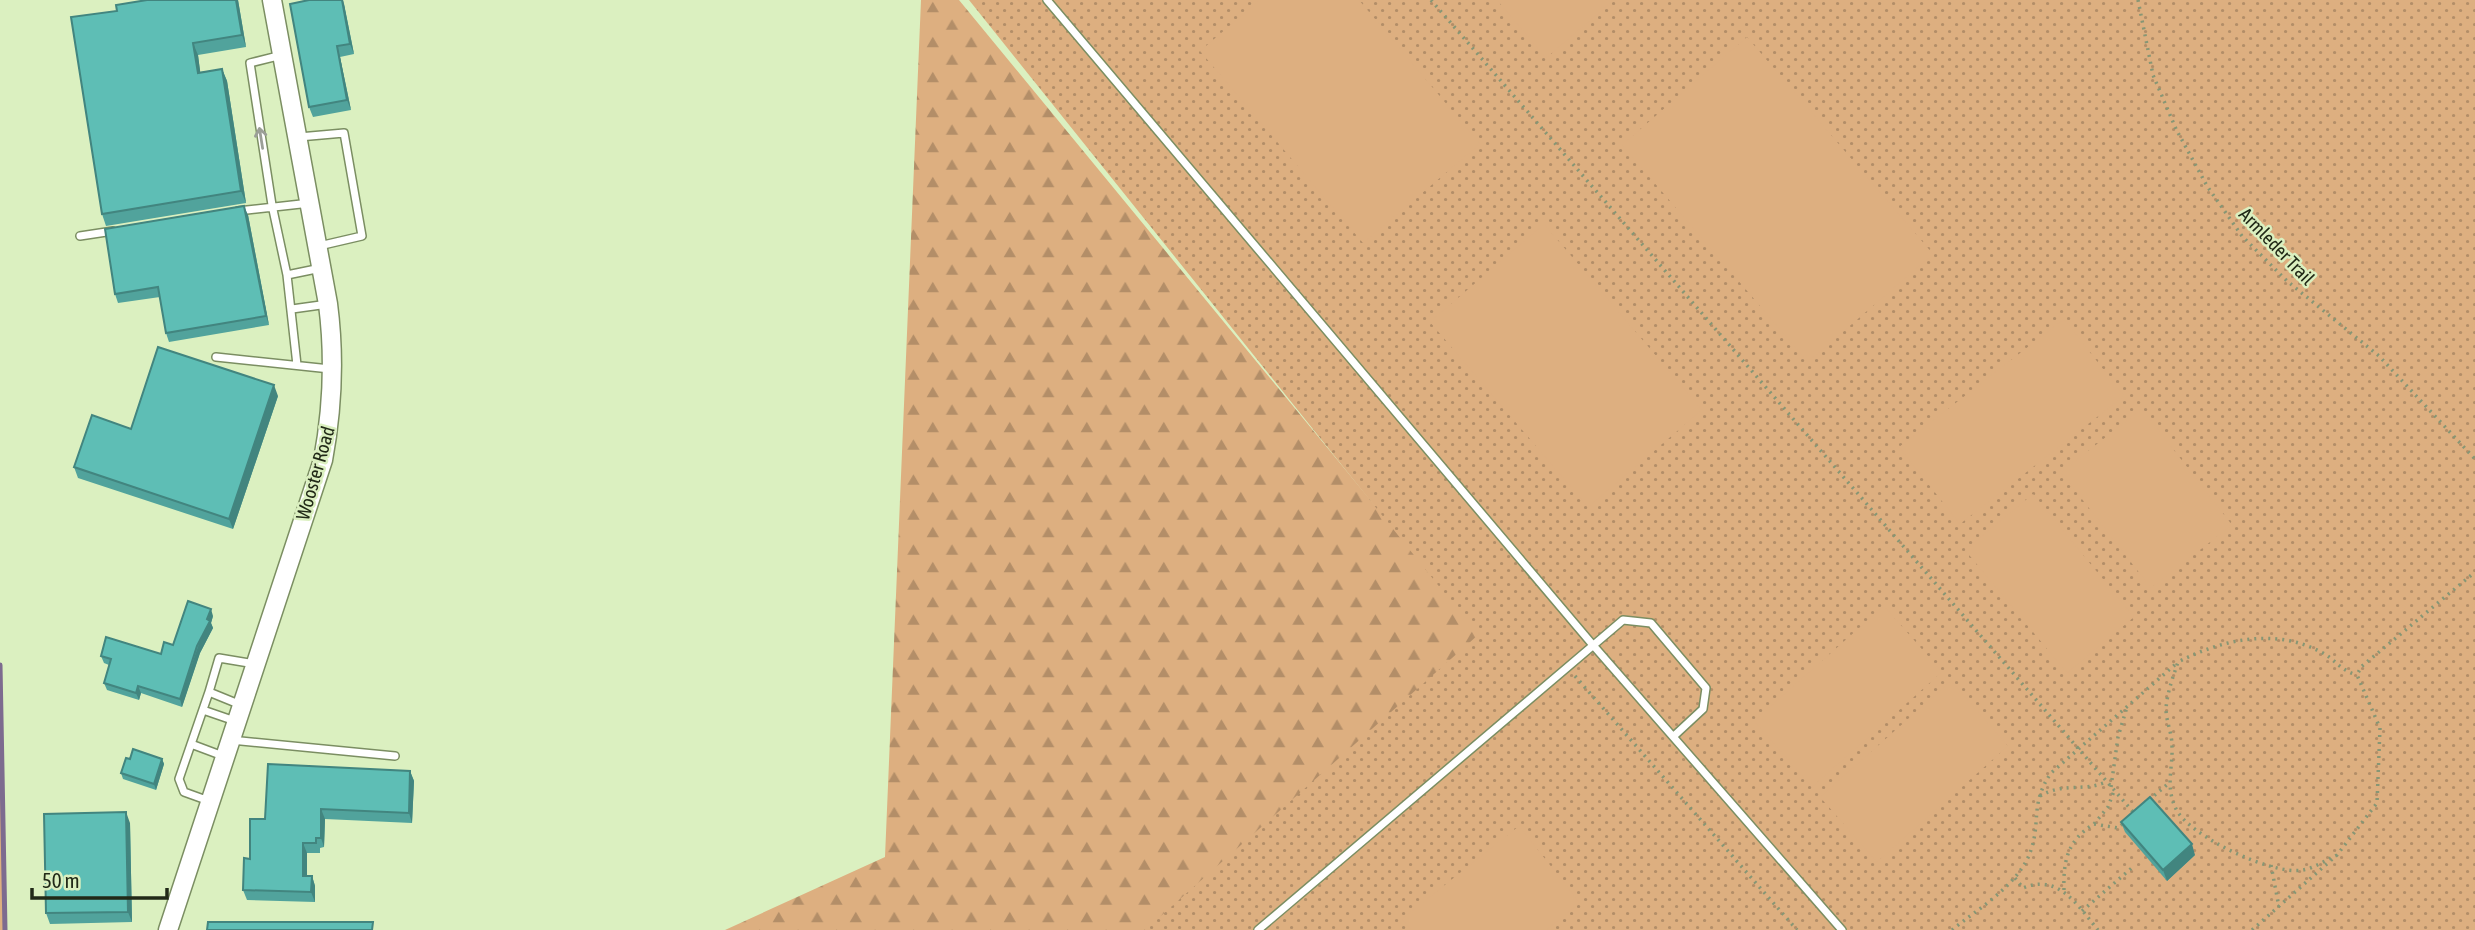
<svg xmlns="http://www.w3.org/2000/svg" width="2475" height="930" viewBox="0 0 2475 930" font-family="'Asap Condensed',sans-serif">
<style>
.forest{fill:url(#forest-firs)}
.park{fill:url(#park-dots)}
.pitch{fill:#ddaf80}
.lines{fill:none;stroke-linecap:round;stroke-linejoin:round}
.stream{stroke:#7d6b8f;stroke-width:5}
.service-casing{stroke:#7b8e62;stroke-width:10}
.tertiary-casing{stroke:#7b8e62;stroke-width:21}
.path{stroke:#879674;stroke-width:3.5;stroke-dasharray:2 5;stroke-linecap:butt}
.service{stroke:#fff;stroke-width:7}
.tertiary{stroke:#fff;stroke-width:18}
.wall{fill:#51a39c}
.shaded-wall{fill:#42857f}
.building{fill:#5ebeb5;stroke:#42857f;stroke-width:2}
.oneway{stroke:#9b9f97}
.labels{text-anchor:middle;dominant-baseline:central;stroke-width:5;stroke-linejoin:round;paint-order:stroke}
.street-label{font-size:19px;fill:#212917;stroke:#dbf0c0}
</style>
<defs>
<pattern id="forest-firs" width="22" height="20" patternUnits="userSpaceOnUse" patternTransform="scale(1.75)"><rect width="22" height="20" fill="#ddaf80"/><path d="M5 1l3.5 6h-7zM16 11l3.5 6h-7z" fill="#b38e68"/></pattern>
<pattern id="park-dots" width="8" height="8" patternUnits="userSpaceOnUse" patternTransform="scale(1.75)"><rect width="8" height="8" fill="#ddaf80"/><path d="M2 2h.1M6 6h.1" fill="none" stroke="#b38e68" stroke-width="1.8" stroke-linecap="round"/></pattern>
</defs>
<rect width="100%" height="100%" fill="#dbf0c0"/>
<path class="forest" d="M921,0H959L1497,654L1171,930H725L885,857Z
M0,665L2,670L5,930H0Z"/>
<path class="park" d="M969,0H2475V930H1145L1478,635Z"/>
<path class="pitch" d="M1260,0H1359L1480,144L1363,243L1200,51Z
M1497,0H1614L1546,58Z
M1747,37L1933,254L1808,362L1622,145Z
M1544,224L1702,410L1588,507L1430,322Z
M2064,319L2124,396L1960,524L1899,447Z
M2142,409L2232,525L2151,588L2061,472Z
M2033,494L2134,617L2067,673L1965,550Z
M1884,606L1942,672L1812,787L1754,721Z
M1951,681L2008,746L1877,862L1820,797Z
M1519,826L1580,903L1546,930H1411L1402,919Z"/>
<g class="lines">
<path class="stream" d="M0,665L5,930"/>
<g class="service-casing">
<path id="service" d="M1047,0L1592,644L1842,930
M282,55L250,63L272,205L287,275L297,365
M299,137L344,133L362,236L319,246
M238,211L310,203
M80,236L113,231
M287,275L321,268
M292,309L328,304
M216,357L330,369
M209,692L179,779L184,792L209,801
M241,705L209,692L219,658L255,664
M203,710L235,721
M231,740L395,756
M191,744L223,756
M1258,930L1623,620L1651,623L1706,688L1703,709L1675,735"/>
</g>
<g class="tertiary-casing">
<path id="tertiary" d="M168,930L323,460C333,406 335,358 328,304L272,0"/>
</g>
<path class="path" d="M1431,0L2134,813
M2138,0L2153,75L2176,129L2207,186L2242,236L2287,281L2379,356L2475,459
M1575,676L1797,930
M2111,787L2118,737L2127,707
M2040,796C2064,782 2083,792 2106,782
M2149,800L2169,783
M2094,824L2108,807L2114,791
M2337,855C2326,860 2314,868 2303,870C2273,876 2189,836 2176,809C2165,786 2173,769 2172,746C2172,733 2166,721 2166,709C2167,693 2173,677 2178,662C2221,640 2274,627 2321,652C2335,659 2341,671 2357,675
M2271,865L2279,907
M2015,878L2023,888C2059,873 2078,906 2098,930
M2064,890C2063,860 2068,840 2094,824L2118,828L2125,822
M2082,911L2134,866
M1952,930C1979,908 2020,884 2031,850C2041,820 2030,804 2051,773L2177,663
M2252,930L2337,855L2377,803L2380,728L2357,675L2361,667L2475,572"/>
<use href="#service" class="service"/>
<use href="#tertiary" class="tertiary"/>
</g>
<path class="wall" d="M147,0H238L246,47L198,55L200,72L222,69L227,81L246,203L106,226L102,214L117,11Z
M344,4L354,54L340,57L351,110L313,117L309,107Z
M248,215L269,325L169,342L166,333L160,297L118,303L115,294Z
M278,396L233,529L78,478L74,467L131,429Z
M213,616L211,623L213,628L200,653L182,707L141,693L139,700L107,690L104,683L109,665L104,663L101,656L161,654Z
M130,759H162L164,764L156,790L123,779L121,773Z
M410,771L414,781L412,823L325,819L324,847L320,848V853H307V876H312L315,886V902L247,900L243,890L250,859L265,819Z
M2121,822L2195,855L2167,881L2125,832Z
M130,823L132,922L50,924L46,913Z"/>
<path class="shaded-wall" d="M236,0H238L246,47L242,35Z
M342,0H343L344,4L354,54L350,44Z
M193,43L198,55L202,85L198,73Z
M337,46L340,57L351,110L347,100Z
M222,69L227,81L246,203L241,191Z
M244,206L248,215L269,325L266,316Z
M274,385L278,396L233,529L229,519Z
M211,609L213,616L211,623L213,628L200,653L182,707L180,699Z
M138,686L141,693L139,700L136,693Z
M162,759L164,764L156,790L154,784Z
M410,771L414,781L412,823L409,813Z
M321,809L325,819L324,847L321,838Z
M126,812L130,823L132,922L128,912Z
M303,843L307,853V885L303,876Z
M2192,844L2195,855L2167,881L2163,870Z
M312,876L315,886V902L311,892Z"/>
<path class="building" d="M147,0H236L242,35L193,43L198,73L222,69L241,191L102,214L71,17L117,11L116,5Z
M309,0H342L350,44L337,46L347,100L309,107L290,4Z
M244,206L266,316L166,333L158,287L115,294L105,229Z
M158,347L274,385L229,519L74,467L92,415L131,429Z
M188,601L211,609L207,619L210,621L197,646L180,699L138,686L136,693L104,683L111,659L101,656L106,637L161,654L164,642L173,645Z
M133,749L162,759L154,784L121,773L126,758L130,759Z
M268,764L410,771L409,813L321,809V838H316V843H303V876H312L311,892L243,890L244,858L250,859V819H265Z
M2150,797L2192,844L2163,870L2121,822Z
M126,812L128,912L46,913L44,814Z
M208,922H373L372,930H207Z"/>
<defs><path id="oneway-shaft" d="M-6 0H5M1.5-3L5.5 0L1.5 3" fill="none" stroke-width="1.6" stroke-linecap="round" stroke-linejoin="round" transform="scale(1.75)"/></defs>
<use class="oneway" href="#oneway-shaft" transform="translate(261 138) rotate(-99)"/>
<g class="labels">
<g class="street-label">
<text transform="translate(2277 246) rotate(46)">Armleder Trail</text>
<text transform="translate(315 473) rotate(-74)">Wooster Road</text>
</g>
</g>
<path d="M32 888v10h135v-10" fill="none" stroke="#212917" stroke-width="3.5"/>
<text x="42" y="888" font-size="21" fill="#212917" stroke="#dbf0c0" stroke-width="5" paint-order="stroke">50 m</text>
</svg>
